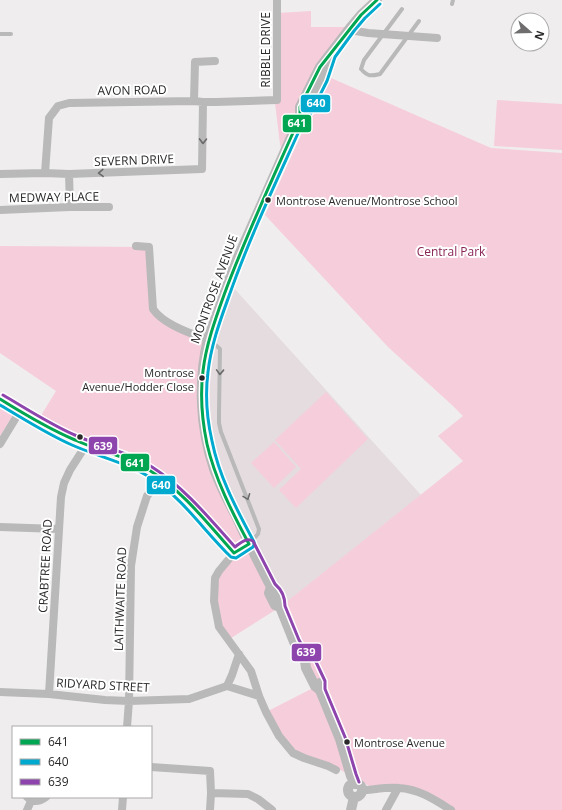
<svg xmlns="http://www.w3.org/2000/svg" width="562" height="810" viewBox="0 0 562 810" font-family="'Open Sans',sans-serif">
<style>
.built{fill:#e5dcdf}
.green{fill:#f6cddb}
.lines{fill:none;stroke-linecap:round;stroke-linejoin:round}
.service{stroke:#b9b9b9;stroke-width:4}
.minor{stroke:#b9b9b9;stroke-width:8}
.tertiary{stroke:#b9b9b9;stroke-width:10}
.bus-1-casing{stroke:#fff;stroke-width:6}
.bus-2-casing{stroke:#fff;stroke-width:6}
.bus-3-casing{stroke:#fff;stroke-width:6}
.bus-1{stroke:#00a651;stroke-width:3}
.bus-2{stroke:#00a9ce;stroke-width:3}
.bus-3{stroke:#8e44ad;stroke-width:3}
.oneway{stroke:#6a696a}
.bus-dot{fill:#2a2829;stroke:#fff;stroke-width:1.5}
.labels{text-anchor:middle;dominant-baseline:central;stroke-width:4;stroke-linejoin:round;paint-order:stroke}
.bus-label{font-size:11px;fill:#2a2829;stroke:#fff;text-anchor:start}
.street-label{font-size:12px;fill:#2a2829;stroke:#fff}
.park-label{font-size:12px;fill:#892454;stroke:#fff}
.line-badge{stroke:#fff;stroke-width:1.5}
.badge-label{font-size:11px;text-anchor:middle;font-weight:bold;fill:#fff}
</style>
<rect width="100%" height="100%" fill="#f0edee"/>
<path class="built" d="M232,286L421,495L287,602L259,551L222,470L213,439L207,394L216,335Z"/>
<path class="green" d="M311,11V27H346L330,55L283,156L280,144L275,103L277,13Z
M331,78L491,148L562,153V810H445L408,789L371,787L330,764L293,753L266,712L319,685L280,607L228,640L215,610L219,571L234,553L201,515L141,466L37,422L56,391L0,353V246L149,247L155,312L208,339L202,397L214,468L280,607L463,461L438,436L463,416L452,405L388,347L265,215L308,119Z
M497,100L562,104V150L494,146Z
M326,392L368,439L296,508L279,490L301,469L275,440Z
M0,406L13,415L0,436Z
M274,442L296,467L274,488L251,463Z"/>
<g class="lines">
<path class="service" d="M452,4L453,0
M402,9L364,60L361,69C368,77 371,76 380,74L419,21
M0,34H11
M209,339L220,349L219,412V423L221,432L259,529L258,534L250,543"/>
<path class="minor" d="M349,30L368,33L437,38
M194,101L195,62L215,61
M45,173L49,118L58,106L69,103L194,101L203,102H216L277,100V0
M0,174L45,173L69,174L202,169L203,102
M69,174L70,207
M0,210L70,207H109
M136,246L149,247L153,309C164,325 191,334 208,339
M0,399C28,416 55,433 86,445C110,454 135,460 156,475C179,490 195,510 213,530C220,538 227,545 234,553
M0,444L20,411
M0,527L58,529
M249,544L234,553L219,571L215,578L214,601L219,627L251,671L259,696L266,712L279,736L293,753L304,758L328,766L336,770
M227,686L259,696
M0,692L49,694L105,700L129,701L189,699L227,686L232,675L239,654
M49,694L61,497L64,483L70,470L86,445
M127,727L129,701L131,566L137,527L147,496L161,478
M151,767L210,771L211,793L210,810
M362,789L367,790C377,789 388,787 399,788C419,789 435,800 451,810
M211,793L248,794L258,799L272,810
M27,797C33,803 39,802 46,797
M27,810L31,801
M122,810L123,797
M386,810L398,788"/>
<path class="tertiary" d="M300,117V107L320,67L350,28L361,15L377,0
M271,587L269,593L275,605L280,607
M320,683V690L340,739L351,776L355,784
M320,690L315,686L306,668L305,661L294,642L280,607C281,599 278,592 271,587C259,564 247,540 236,516C228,501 220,485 214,469C200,427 198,381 208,339L235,264L300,117L307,110L323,79L326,70L330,55
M348 790a7 7 0 1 1 14 0a7 7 0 1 1-14 0Z
M351,810L354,797"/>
<g class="bus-1-casing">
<path id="bus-1" d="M0,399C24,414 49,429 75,440C99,451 126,456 149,470C182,490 208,524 234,553L249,544C232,512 215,479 207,444C202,420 200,395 203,371C206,345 215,320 224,295C246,235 274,176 300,117V107L320,67L361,15L377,0"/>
</g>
<g class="bus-2-casing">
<path id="bus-2" d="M0,405C24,419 47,434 72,445C99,457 129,463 154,480C184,500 205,532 231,557L236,558L253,547L254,545V542C237,510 219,477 212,441C207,419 205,395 208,372C211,345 220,321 229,296C250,236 278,178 304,120L311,113L327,81L335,57L354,31L365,18L380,4"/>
</g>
<g class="bus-3-casing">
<path id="bus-3" d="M3,395C27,409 51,425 77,436C102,447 129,452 152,467C185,488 209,518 235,547C240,543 247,537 253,541L275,584C282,590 285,597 285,606L299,640L309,657L314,660L316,662L325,681V689L345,737L356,774L359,782"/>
</g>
<use href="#bus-1" class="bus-1"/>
<use href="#bus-2" class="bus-2"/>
<use href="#bus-3" class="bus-3"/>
</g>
<defs><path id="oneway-chevron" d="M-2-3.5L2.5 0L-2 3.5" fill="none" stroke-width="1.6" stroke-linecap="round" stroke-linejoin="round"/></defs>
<g class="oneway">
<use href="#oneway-chevron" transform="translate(203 141) rotate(91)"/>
<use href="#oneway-chevron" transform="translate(101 173) rotate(178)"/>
<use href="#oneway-chevron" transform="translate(220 372) rotate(92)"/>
<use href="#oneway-chevron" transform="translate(247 497) rotate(69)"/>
</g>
<g class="bus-dot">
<circle cx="268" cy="200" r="3.5"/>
<circle cx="202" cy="378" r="3.5"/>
<circle cx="80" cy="437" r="3.5"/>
<circle cx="347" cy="742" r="3.5"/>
</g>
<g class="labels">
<g class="bus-label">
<text x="276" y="200">Montrose Avenue/Montrose School</text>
<text x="194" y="372" text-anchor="end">Montrose<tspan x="194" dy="14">Avenue/Hodder Close</tspan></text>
<text x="354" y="742">Montrose Avenue</text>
</g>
<g class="street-label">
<text transform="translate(265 50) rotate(-90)">RIBBLE DRIVE</text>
<text transform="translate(132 90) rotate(-1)">AVON ROAD</text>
<text transform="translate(134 160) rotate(-2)">SEVERN DRIVE</text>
<text transform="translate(54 197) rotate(-1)">MEDWAY PLACE</text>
<text transform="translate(214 289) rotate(-70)">MONTROSE AVENUE</text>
<text transform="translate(45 566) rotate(-87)">CRABTREE ROAD</text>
<text transform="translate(120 599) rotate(-88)">LAITHWAITE ROAD</text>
<text transform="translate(103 685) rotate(3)">RIDYARD STREET</text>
</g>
<g class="park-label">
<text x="451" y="251">Central Park</text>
</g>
</g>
<g class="line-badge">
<rect x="300" y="94" width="31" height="19" rx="4" fill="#00a9ce"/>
<rect x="282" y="114" width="30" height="19" rx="4" fill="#00a651"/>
<rect x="88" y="436" width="30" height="19" rx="4" fill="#8e44ad"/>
<rect x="120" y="453" width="30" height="19" rx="4" fill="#00a651"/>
<rect x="146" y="475" width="30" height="20" rx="4" fill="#00a9ce"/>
<rect x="291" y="643" width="31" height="19" rx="4" fill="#8e44ad"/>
</g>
<g class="badge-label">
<text x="316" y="107">640</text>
<text x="297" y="127">641</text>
<text x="103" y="450">639</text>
<text x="135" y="467">641</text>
<text x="161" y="489">640</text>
<text x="306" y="656">639</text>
</g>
<rect x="12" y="726" width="140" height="72" fill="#ffffff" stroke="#aaa9a9"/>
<rect x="20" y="739" width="20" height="6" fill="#00a651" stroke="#aaa9a9"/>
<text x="48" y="746" font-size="12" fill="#2a2829">641</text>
<rect x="20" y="759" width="20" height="6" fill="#00a9ce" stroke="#aaa9a9"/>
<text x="48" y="766" font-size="12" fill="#2a2829">640</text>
<rect x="20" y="779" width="20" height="6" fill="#8e44ad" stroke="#aaa9a9"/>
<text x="48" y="786" font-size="12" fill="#2a2829">639</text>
<g transform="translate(530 32) rotate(110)"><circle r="19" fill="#ffffff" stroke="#aaa9a9"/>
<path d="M0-3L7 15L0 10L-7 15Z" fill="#6f6d6e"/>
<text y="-6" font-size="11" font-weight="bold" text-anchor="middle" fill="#2a2829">N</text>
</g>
</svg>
